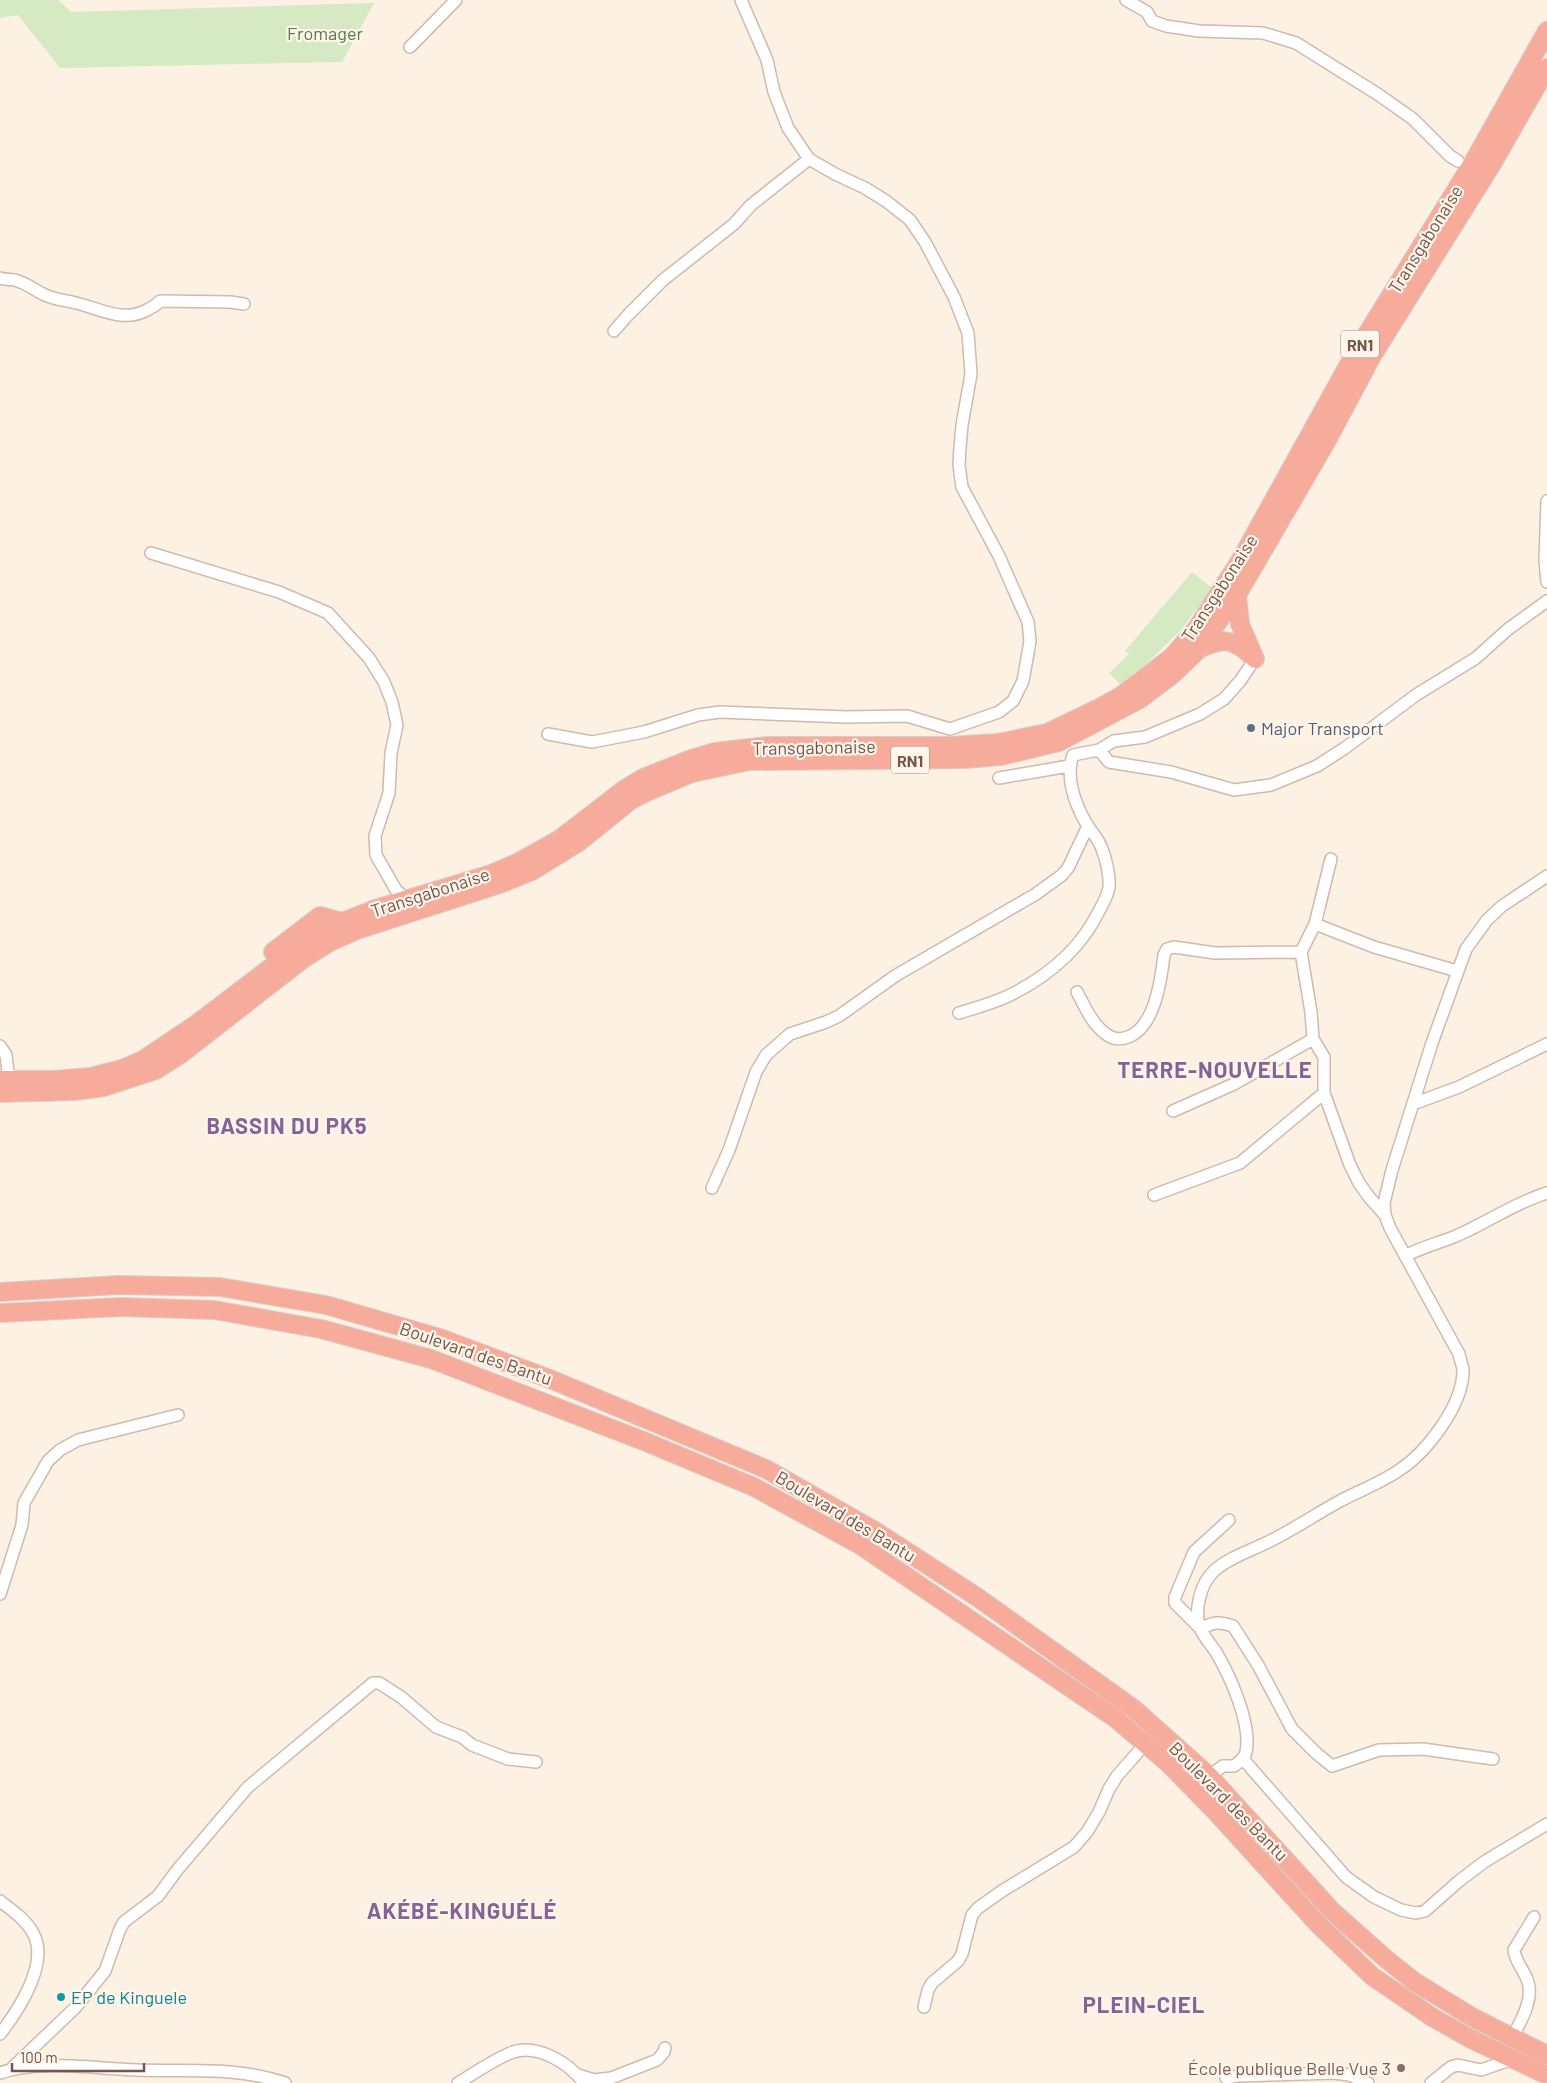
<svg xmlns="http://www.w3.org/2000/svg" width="1547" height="2083" viewBox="0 0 1547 2083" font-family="Barlow,sans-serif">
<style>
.green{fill:#d5eac2}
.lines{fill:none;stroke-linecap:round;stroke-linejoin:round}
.minor-casing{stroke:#d0b9ad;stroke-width:14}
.highway-casing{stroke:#d8cfcc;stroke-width:20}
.minor{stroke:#fff;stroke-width:11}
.highway{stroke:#f7ab9a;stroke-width:18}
.service-dot{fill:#5c6f8a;stroke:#fff5ea;stroke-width:2}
.culture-dot{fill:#0f9aa8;stroke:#fff5ea;stroke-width:2}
.education-dot{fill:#8d6e63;stroke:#fff5ea;stroke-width:2}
.labels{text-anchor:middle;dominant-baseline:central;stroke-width:4.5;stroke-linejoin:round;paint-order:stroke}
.shield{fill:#fff5ea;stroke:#9e8579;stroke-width:1}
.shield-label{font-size:16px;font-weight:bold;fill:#755549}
.park-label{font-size:18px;fill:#567b41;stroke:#fff5ea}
.street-label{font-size:18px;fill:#755549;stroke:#fff5ea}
.service-label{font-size:18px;fill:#4e5e75;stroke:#fff5ea;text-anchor:start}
.culture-label{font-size:18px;fill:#0d838f;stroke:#fff5ea;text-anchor:start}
.education-label{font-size:18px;fill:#785e54;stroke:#fff5ea;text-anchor:end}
.district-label{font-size:22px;font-weight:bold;letter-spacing:1px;fill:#836498;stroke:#fff5ea}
</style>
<rect width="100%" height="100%" fill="#fcf1e3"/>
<path class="green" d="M0,0H58L71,12L374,3L342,62L60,68L18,15L0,18Z
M1192,572L1212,588L1182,629L1144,666L1120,684L1109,673L1129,654L1125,651Z"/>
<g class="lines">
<g class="minor-casing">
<path id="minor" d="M1126,0L1147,12L1152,21L1166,26L1199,31L1263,33L1296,43L1379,95L1413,119L1450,156L1458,161
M410,47L456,0
M0,278C5,280 10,279 15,280C26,283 33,289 43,294C54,300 65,300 76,303C101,309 123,323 147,310C152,307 156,306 160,301L230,302L244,304
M614,331L628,315L663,280L734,224L751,205L809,159
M1547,501L1545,561L1547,582
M151,553L279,592L328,613L369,658L384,682L392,702L397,725L391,753L389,793L375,836L376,855L396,890L406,899
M548,734L592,742L644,732L698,715L720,712L846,717L907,716L950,729L999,712L1013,701L1023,681L1030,641L1028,622L999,556L962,487L959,465L960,447L962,425L971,374L968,333L954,297L925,242L910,220L886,201L865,188L835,174L809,159L788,128L774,92L767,60L741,0
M1099,750L1109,762L1171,772L1234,790L1271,785L1317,766L1345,748L1416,695L1476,658L1507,630L1547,601
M999,778L1069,766
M1315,924L1374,947L1457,971
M1301,952L1315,924L1331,859
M1077,992C1085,1007 1092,1024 1106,1034C1112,1039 1120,1040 1128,1037C1155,1027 1161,980 1164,955L1167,949L1174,947L1215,953L1301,952L1311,1012L1313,1039L1324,1057V1093L1350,1165L1359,1183L1369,1197L1385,1215
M959,1013C978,1007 998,1002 1016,992C1052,973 1081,948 1099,911C1103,904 1108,895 1109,887C1110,876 1106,859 1102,849C1099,839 1091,832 1086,823C1075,804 1065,777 1073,755L1099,750L1114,741L1145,737L1200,714L1224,699L1240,681L1255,659
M0,1046L6,1055L9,1080
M1413,1104L1459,1087L1547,1044
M1173,1111L1234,1084L1313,1039
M712,1188L729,1150L756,1072L766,1055L790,1034L826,1022L839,1016L895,976L1036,894L1062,875L1068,868L1088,826
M1154,1195L1240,1163L1324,1093
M1405,1256C1422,1247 1439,1243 1456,1236C1487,1223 1514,1203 1547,1193
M1229,1520L1194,1552L1175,1597V1603L1201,1629C1213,1622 1219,1621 1233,1626L1258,1665L1292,1729L1316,1753L1332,1766L1379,1750L1423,1749L1493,1759
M0,1594L22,1525L24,1503L48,1461L60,1450L78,1440L178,1415
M1243,1759L1346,1877L1374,1897L1401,1910L1416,1913L1425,1911L1459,1881L1484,1862L1547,1824
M1209,1776L1223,1766H1234C1239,1762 1245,1758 1246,1752C1252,1724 1230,1676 1216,1652C1211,1645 1205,1638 1201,1630C1193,1613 1200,1583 1215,1570C1230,1557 1250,1551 1268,1542C1293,1530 1316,1514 1340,1501C1359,1491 1380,1483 1398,1471C1426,1453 1464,1405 1463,1369C1462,1364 1460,1359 1459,1354L1390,1228L1385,1215L1384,1203L1392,1170L1432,1043L1466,949L1487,920L1502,906L1547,876
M0,1901C12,1910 26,1920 33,1933C50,1963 18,2011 0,2034
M924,2007L928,1990L932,1983L958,1961L962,1954L972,1915L978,1908L1002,1891L1074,1847L1087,1832L1099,1812L1109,1789L1117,1776L1146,1743
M1512,2038C1521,2021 1535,1998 1527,1979C1523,1969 1515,1961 1514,1950L1534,1917
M12,2068L75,2008L105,1971L120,1929L124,1922L158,1896L178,1869L248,1787L373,1683H379L401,1697L436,1727L462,1737L472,1745L508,1759L536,1762
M0,2073C38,2059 96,2069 137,2070C189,2072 235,2066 285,2083
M578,2075L594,2080L611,2078L657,2060L664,2052L665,2048
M1226,2078L1237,2076L1334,2073L1349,2075L1368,2083
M458,2083C475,2073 494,2059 513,2052C538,2044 569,2063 584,2083
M1431,2083L1451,2067L1458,2065L1481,2070L1513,2059"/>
</g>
<g class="highway-casing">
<path id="highway" d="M1237,595L1240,624L1255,659
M1197,650C1222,638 1231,637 1252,656
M273,952L320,916L342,922
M0,1080H54L91,1077L122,1069L143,1060L198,1023L291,952L314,937L342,922L375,909L491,874L517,863L560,839L625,789L643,778L691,759L715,752L767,746H948L998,743L1047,733L1101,707L1121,696L1172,657L1197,628L1240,561L1354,355L1474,161L1547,31
M0,1093L75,1091L104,1087L156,1070L181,1054L303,959L330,942L357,930L500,884L532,871L579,842L631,800L649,791L692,773L749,761L965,759L1001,756L1059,742L1140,699L1172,675L1197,651L1237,595L1325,444L1372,356L1492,164L1547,68
M0,1292L118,1285L220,1287L326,1305L440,1338L550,1379L766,1469L875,1531L977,1597L1134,1709L1209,1776L1332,1911L1386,1959L1415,1982L1472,2017L1547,2055
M0,1313L121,1307L214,1310L321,1329L431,1359L646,1442L754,1487L860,1545L1115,1718L1169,1764L1215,1811L1318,1924L1372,1976L1432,2017L1471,2039L1547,2075"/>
</g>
<use href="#minor" class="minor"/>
<use href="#highway" class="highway"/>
</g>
<circle class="service-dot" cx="1251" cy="728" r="5"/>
<circle class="culture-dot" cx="61" cy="1997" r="5"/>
<circle class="education-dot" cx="1401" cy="2068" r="5"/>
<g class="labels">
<g class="shield">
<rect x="1341" y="330.5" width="38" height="27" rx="4"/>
<rect x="891" y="746.5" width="38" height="27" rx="4"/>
</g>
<g class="shield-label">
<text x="1360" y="344">RN1</text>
<text x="910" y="760">RN1</text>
</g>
<g class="park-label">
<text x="325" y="33">Fromager</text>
</g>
<g class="street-label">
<text transform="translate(1425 239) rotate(-58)">Transgabonaise</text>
<text transform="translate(1219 588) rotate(-57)">Transgabonaise</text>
<text transform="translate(814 747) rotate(-1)">Transgabonaise</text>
<text transform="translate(430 892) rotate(-18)">Transgabonaise</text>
<text transform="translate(476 1353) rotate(19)">Boulevard des Bantu</text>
<text transform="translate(846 1516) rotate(31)">Boulevard des Bantu</text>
<text transform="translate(1229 1801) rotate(45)">Boulevard des Bantu</text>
</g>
<g class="service-label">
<text x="1261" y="728">Major Transport</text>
</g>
<g class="culture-label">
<text x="71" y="1997">EP de Kinguele</text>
</g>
<g class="education-label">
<text x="1391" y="2068">École publique Belle Vue 3</text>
</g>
<g class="district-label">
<text x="1215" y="1069">TERRE-NOUVELLE</text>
<text x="287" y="1125">BASSIN DU PK5</text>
<text x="462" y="1910">AKÉBÉ-KINGUÉLÉ</text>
<text x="1144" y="2004">PLEIN-CIEL</text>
</g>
</g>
<path d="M12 2063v8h132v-8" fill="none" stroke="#755549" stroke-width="2.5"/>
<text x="20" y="2063" font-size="15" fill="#755549" stroke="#fff5ea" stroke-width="4" paint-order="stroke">100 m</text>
</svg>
